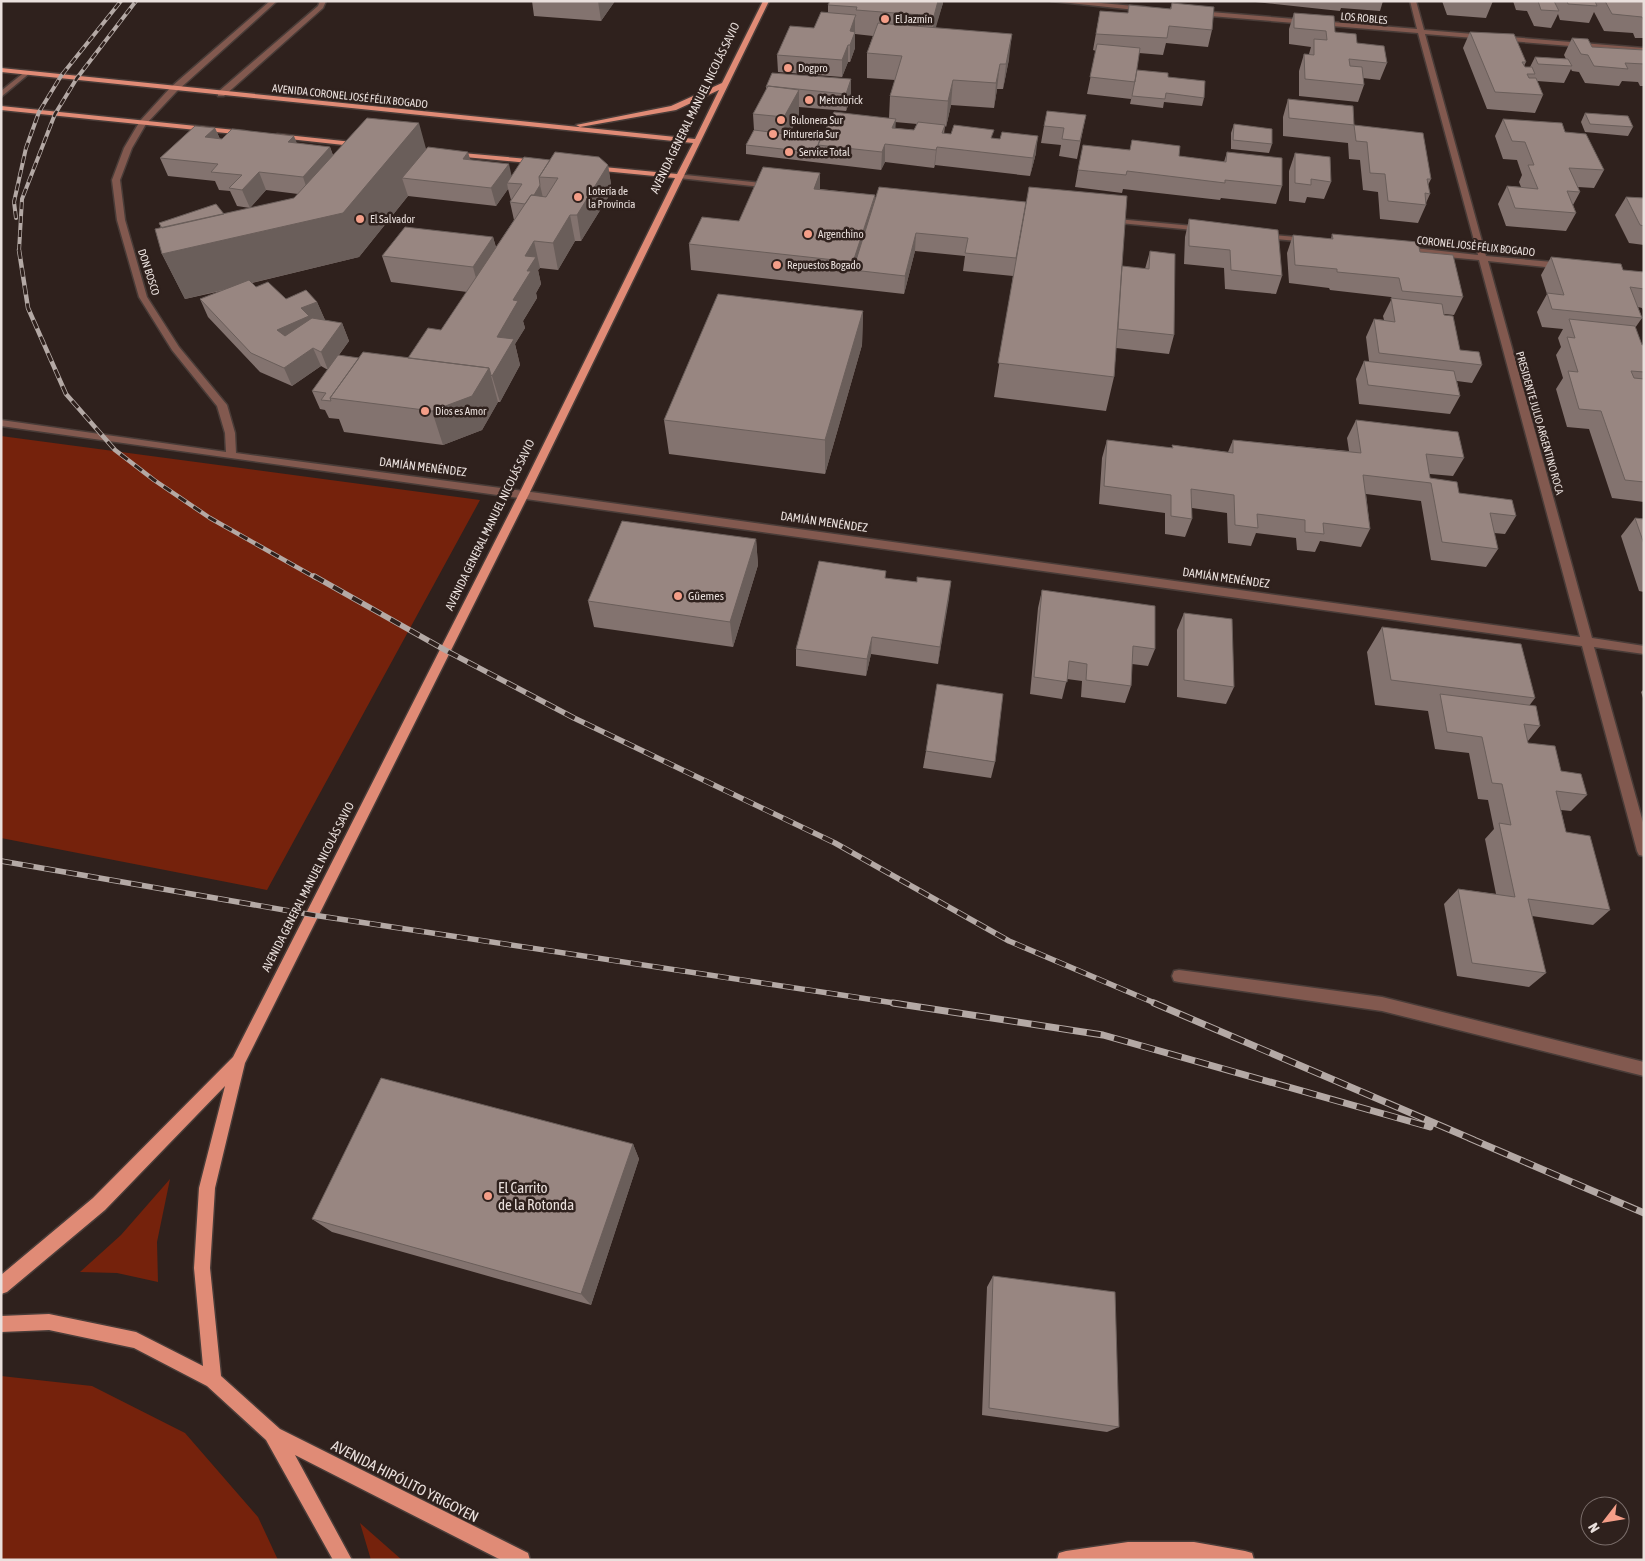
<svg xmlns="http://www.w3.org/2000/svg" width="1645" height="1561" viewBox="0 0 1645 1561" font-family="'Asap Condensed',sans-serif">
<style>
.green{fill:#75220c}
.lines{fill:none;stroke-linecap:round;stroke-linejoin:round}
.minor-casing{stroke:#493c38;stroke-width:3}
.major-casing{stroke:#493c38;stroke-width:3}
.minor{fill:#82594f;fill-rule:evenodd}
.major{fill:#e08b76;fill-rule:evenodd}
.rail-far3-casing{stroke:#b4a9a5;stroke-width:4}
.rail-far2-casing{stroke:#b4a9a5;stroke-width:4.5}
.rail-far1-casing{stroke:#b4a9a5;stroke-width:5.5}
.rail-casing{stroke:#b4a9a5;stroke-width:7}
.rail-far3{stroke:#2f211d;stroke-width:2.5;stroke-dasharray:7;stroke-linecap:butt}
.rail-far2{stroke:#2f211d;stroke-width:3;stroke-dasharray:9;stroke-linecap:butt}
.rail-far1{stroke:#2f211d;stroke-width:4;stroke-dasharray:11;stroke-linecap:butt}
.rail{stroke:#2f211d;stroke-width:5;stroke-dasharray:14;stroke-linecap:butt}
.wall{fill:#83736f;fill-rule:evenodd}
.shaded-wall{fill:#6a5e5a}
.building{fill:#988681;stroke:#6a5e5a}
.poi-dot{fill:#f49e88;stroke:#2f211d;stroke-width:2}
.labels{text-anchor:middle;dominant-baseline:central;stroke-width:5;stroke-linejoin:round;paint-order:stroke}
.far-street-label{font-size:11px;fill:#eae0dd;stroke:#2f211d}
.far-poi-label{font-size:11px;fill:#eae0dd;stroke:#2f211d;text-anchor:start}
.street-label{font-size:12px;fill:#eae0dd;stroke:#2f211d}
.poi-label{font-size:12px;fill:#eae0dd;stroke:#2f211d;text-anchor:start}
.near-poi-label{font-size:15px;fill:#eae0dd;stroke:#2f211d;text-anchor:start}
.near-street-label{font-size:15px;fill:#eae0dd;stroke:#2f211d}
</style>
<rect width="100%" height="100%" fill="#2f211d"/>
<path class="green" d="M1,436L480,500L267,890L1,838Z
M170,1179L157,1242L158,1282L117,1273L80,1272L121,1235Z
M1,1376L92,1386L185,1433L258,1517L278,1560H1Z
M360,1523L402,1560H371Z"/>
<g class="lines">
<g class="minor-casing">
<path id="minor" d="M270,1H277L177,91L146,124L132,148L120,180L125,220L147,297L179,347L227,405L235,433L236,453L524,491L1580,637L1479,260L1405,253L1401,250L1405,247L1478,255L1418,33L1198,15L1195,13L1198,11L1417,29L1410,1H1416L1424,30L1644,48V52L1425,34L1486,256L1564,263L1568,266L1564,269L1488,261L1592,638L1644,646V654L1594,647L1644,826V856L1639,855L1637,851L1582,646L1,426V420L226,452L225,433L217,406L172,350L139,297L117,220L112,180L124,148L140,121L171,87Z
M320,1H326L323,8L224,96H218V92L318,6Z
M1051,1H1079L1145,7L1148,9L1145,11Z
M26,71L31,72L1,97V91Z
M676,174L771,184L775,186L771,188L679,178L675,176Z
M1106,218L1204,227L1208,229L1204,231L1109,222L1105,220Z
M1260,234L1308,238L1312,240L1308,242L1263,238H1260Z
M1179,970L1382,997L1644,1062V1076L1382,1011L1179,982L1174,981L1172,976L1174,971Z"/>
</g>
<g class="major-casing">
<path id="major" d="M763,1H769L529,494L245,1063L215,1188L210,1268L221,1376L280,1429L528,1553L530,1560H501L295,1455L352,1560H333L266,1440L207,1386L134,1348L49,1330L1,1332V1316L49,1314L136,1332L203,1366L194,1268L199,1188L225,1086L105,1210L7,1292L1,1294V1275L93,1198L233,1057L519,494L675,178L593,170L589,168L593,166L677,174L693,143L1,72V68L695,139L719,90L676,110L580,127L576,125L671,106L722,83Z
M1,106L245,131L249,133L245,135L1,110Z
M277,134L362,143L366,145L362,147L280,138H277Z
M451,152L539,160L543,162L539,164L454,156H451Z
M1128,1542H1194L1245,1551L1252,1553L1254,1560H1057L1059,1553L1066,1551Z"/>
</g>
<use href="#minor" class="minor"/>
<use href="#major" class="major"/>
<g class="rail-far3-casing">
<path id="rail-far3" d="M16,218L14,202L26,148L39,112L61,76L121,1
M19,251L22,199L55,114L77,78L136,1"/>
</g>
<g class="rail-far2-casing">
<path id="rail-far2" d="M19,250L28,308L66,394L115,450L154,480L210,518L316,578"/>
</g>
<g class="rail-far1-casing">
<path id="rail-far1" d="M314,576L445,650L574,718L835,843L1009,941L1157,1004
M1,861L313,915L901,1004"/>
</g>
<g class="rail-casing">
<path id="rail" d="M893,1003L1103,1035L1430,1127
M1154,1003L1474,1140
M1469,1138L1644,1213"/>
</g>
<use href="#rail-far3" class="rail-far3"/>
<use href="#rail-far2" class="rail-far2"/>
<use href="#rail-far1" class="rail-far1"/>
<use href="#rail" class="rail"/>
</g>
<path class="wall" d="M532,1H615L601,21L534,16Z
M1246,1H1383L1380,11L1341,8L1340,11Z
M1442,1H1493L1486,18L1447,15Z
M1513,1H1644V38H1635L1633,33L1604,31L1594,12L1589,23L1560,20L1558,14L1551,28L1534,26L1527,11L1516,10Z
M943,3L935,28L1009,59L1003,89H997L994,108L951,105L946,127L945,126L944,134L993,138L1036,153L1030,176L935,165L934,168L885,162L881,170L746,154V145L754,130L753,114L766,91V87L851,79V97L846,111L799,107V115L789,134L820,139L889,118L890,96L895,80L867,78V53L873,36L855,34V48L850,62H848L842,77L778,72L777,55L814,28L828,13V5ZM895,122L917,124L914,130L895,128Z
M1172,3L1212,30L1208,47L1166,43L1163,55L1139,53L1136,71L1168,77L1204,98L1202,106L1164,102L1163,108L1130,104L1132,95L1131,99L1087,94L1096,51L1093,50L1100,11L1128,13L1170,9Z
M1294,13L1335,32L1357,43L1387,63L1380,80L1363,78L1364,85L1358,102L1299,96V71L1304,54H1309L1311,47L1289,44V29Z
M1470,32L1526,62L1524,66L1525,67H1530L1535,57L1566,59L1564,55L1572,38L1592,47L1644,50V86H1640L1638,82L1622,81L1619,86L1585,83L1579,72L1572,71L1571,69L1564,83L1537,81L1543,95L1535,113L1487,109L1463,48Z
M1288,99L1354,125L1348,143L1283,136V117Z
M1585,113L1633,127L1628,136L1585,132L1581,122Z
M1086,115L1077,159L1059,156L1061,145L1041,143L1044,126Z
M1503,119L1565,132L1604,170L1594,188L1578,187L1580,192L1573,205L1576,213L1566,231L1506,226L1498,204L1507,186L1521,187L1519,182L1522,175L1517,160L1503,159L1495,136Z
M1234,124L1272,144L1269,153L1231,149V133Z
M1354,125L1431,179L1428,185L1430,194L1426,203V205L1418,223L1380,219L1378,192L1363,190L1360,160L1349,159L1348,143Z
M215,128L220,139L297,143L330,147L333,155L426,149L470,160L511,176L608,165L612,191L581,241H575L558,270L540,268L538,270L541,284L536,293L537,298L523,321L525,328L515,344L520,365L500,402H498L482,430L443,445L344,432L339,419L329,418L325,410L320,409L312,391L328,370L321,366L292,386L260,372L208,317L200,299L221,291L185,299L162,254L161,228L159,223L224,214L294,198L298,194L266,190L250,208L237,206L230,191L219,190L215,181L168,176L160,158ZM508,189L511,200L510,202L514,220L496,247L493,237L382,256L391,282L467,292L441,330L408,358H359L339,355L349,341L342,323L324,320H325L317,302L286,299L256,287L252,283L359,257L408,196L496,206Z
M1132,140L1179,156L1224,162L1227,152L1282,186L1276,204L1221,198L1220,200L1123,189L1122,193L1075,187L1078,170L1130,150Z
M1295,153L1331,182L1324,199L1307,197L1305,203L1289,201V171Z
M820,189L875,195L874,202L1122,266L1145,269L1150,251L1174,335L1169,354L1116,348L1114,377L1106,411L994,397L1013,276L963,271L965,256L915,251L904,294L691,270L689,244L739,221Z
M1626,197L1644,198V245L1629,243L1615,215Z
M1189,219L1282,276L1276,294L1225,289L1224,268L1184,264L1185,237Z
M1332,234L1420,252L1463,297L1454,315L1444,314L1460,350L1482,365L1472,383L1457,381L1460,396L1450,414L1359,404L1356,379L1364,361H1369L1366,337L1374,319L1384,320L1383,316L1392,298L1391,297L1330,290L1329,288L1289,283L1287,253L1293,235L1331,239Z
M1551,257L1623,270L1644,272V312L1642,308L1638,307L1642,318L1635,328L1642,345H1644V502L1612,498L1589,429L1567,427L1556,389L1563,378L1556,355L1561,347L1558,338L1563,329L1542,327L1537,312L1547,294L1541,275Z
M863,311L862,345L825,474L669,454L664,420Z
M1356,420L1464,458L1453,476L1430,474V478L1459,493L1516,516L1505,534L1494,533L1498,549L1486,567L1431,560L1421,501L1366,494L1370,529L1361,547L1320,541L1315,552L1297,550L1296,538L1256,533L1251,546L1228,543L1227,513L1192,508V519L1185,537L1165,534V513L1099,504L1102,458L1107,440L1172,448V445L1228,452L1233,440L1349,451L1347,438Z
M1635,518L1644,519V592L1639,591L1621,536Z
M756,539L758,565L733,647L594,627L588,601Z
M885,578L917,582L951,581L938,664L871,654L866,676L796,666V649Z
M1042,590L1155,649L1148,666L1132,664L1131,686L1125,703L1081,697L1082,681L1067,679L1062,699L1030,694L1038,608Z
M1184,613L1234,687L1226,704L1177,697V630Z
M1382,627L1535,698L1529,706L1540,726L1528,741V743L1561,771L1587,795L1571,811L1561,810L1566,832L1610,910L1593,925L1532,916L1546,973L1529,987L1457,976L1444,904L1458,889L1496,894L1485,839L1494,829L1488,800L1478,799L1469,753L1435,749L1428,711L1375,705L1367,652Z
M1644,689V701L1641,692Z
M926,751L995,762L991,778L923,768Z
M633,1144L639,1159L591,1305L332,1232L312,1219Z
M993,1276L1119,1427L1107,1432L982,1415L987,1287Z"/>
<path class="shaded-wall" d="M598,1H615L601,21Z
M938,1H943V3L932,41L934,16Z
M855,17V48L850,62V31Z
M1012,34L1009,59L1003,89L1006,64Z
M848,45V62L842,77V60Z
M1000,64L997,89L994,108L996,83Z
M851,79V97L846,111V94Z
M953,80L951,105L946,127L948,101Z
M799,90V115L785,143L784,117Z
M896,119L895,136L892,128Z
M419,123L431,167L402,178L408,196L359,257L185,299L162,254L240,236Z
M215,128L223,146L205,137Z
M294,136L301,153L288,142Z
M1038,136L1036,153L1030,176L1033,158Z
M885,144V162L881,170L882,152Z
M330,147L336,165L309,195L303,177Z
M937,147L935,165L934,168L936,150Z
M468,152L473,169L463,159Z
M509,164L513,182L507,183L508,189L496,206L491,188Z
M608,165L612,191L581,241L577,215Z
M259,172L266,190L250,208L242,190Z
M820,173V199L814,189Z
M540,185L544,202L528,204Z
M875,195L874,221L853,270V262Z
M570,215L575,241L558,270L553,243Z
M916,233L915,251L904,294L905,276Z
M493,237L500,263L480,293L473,267Z
M534,241L540,268L538,270L541,284L536,293L537,298L523,321L525,328L515,344L520,365L500,402L492,376L497,337L513,300L525,256Z
M317,302L325,320L313,325L285,348L277,330L301,308Z
M863,311L862,345L825,474V440Z
M342,323L349,341L328,370L321,352Z
M313,348L321,366L292,386L284,368Z
M489,368L498,402L482,430L443,445L432,411Z
M756,539L758,565L733,647L730,622Z
M951,581L949,599L938,664L940,647Z
M872,637L871,654L866,676L867,659Z
M633,1144L639,1159L591,1305L581,1294Z"/>
<path class="building" d="M830,1H938L934,16L856,10L857,7L828,5Z
M1538,1H1554L1559,11L1541,10Z
M1567,1H1595L1597,6L1568,4Z
M1605,1H1644V21L1642,17L1612,14Z
M1172,3L1214,7L1212,30L1169,26L1167,38L1096,34L1100,11L1128,13L1129,5L1171,9Z
M821,12L856,15L855,17L850,31L855,32L850,45H848L842,60L777,55L790,26L814,28Z
M1294,13L1334,16L1335,32L1356,34L1357,43L1384,46L1387,63L1349,59L1350,66L1362,67L1364,85L1305,79L1304,54L1314,55V39L1327,40L1326,31L1294,28Z
M878,23L1012,34L1006,64H1000L996,83L953,80L948,101L890,96L902,56L867,53Z
M1470,32L1514,34L1526,62H1522L1525,67H1532L1535,74H1527L1529,78H1536L1543,95L1495,92Z
M1572,38L1588,39L1592,47L1644,50V64L1625,63L1628,69L1594,66L1588,55L1581,54Z
M1097,44L1140,48L1135,82L1090,77Z
M1535,57L1568,59L1572,66L1538,64Z
M1137,70L1168,73V77L1205,81L1204,98L1166,93L1165,99L1132,96Z
M772,73L851,79L846,94L768,86L766,87Z
M768,86L799,90L784,117L753,114Z
M1288,99L1353,106L1354,125L1289,118Z
M1047,111L1086,115L1080,141L1062,139L1064,128L1044,126Z
M834,112L896,119L892,128L914,130L918,122L945,125L942,133L951,134L954,125L994,130L991,138L1000,139L1002,132L1038,136L1033,158L937,147L936,150L885,144L882,152L818,145Z
M1585,113L1628,116L1633,127L1590,124Z
M367,118L419,123L343,213L162,254L155,229L294,198Z
M1503,119L1562,123L1565,132L1586,134L1604,170L1569,168L1580,192L1567,191L1576,213L1515,208L1507,186L1538,189L1528,165H1534L1525,142L1512,141Z
M1234,124L1272,129V144L1233,140Z
M1354,125L1423,133L1431,179H1427L1430,194L1425,193L1426,205L1388,201L1385,174L1370,173L1367,142L1356,141Z
M195,126L215,128L205,137L222,139L232,129L294,136L288,142L330,147L303,177L259,172L242,190L229,188L242,175L211,172L218,164L160,158Z
M754,130L785,134L820,139L818,145V153L746,145Z
M1132,140L1180,146L1179,156L1226,162L1227,152L1282,158V186L1225,180V183L1127,171L1126,175L1078,170L1083,145L1130,150Z
M428,147L468,152L463,159L509,164L491,188L402,178Z
M555,152L599,157L608,165L577,215H570L553,243L534,241L525,256L536,257L527,271H531L513,300L518,301L497,337L514,339L492,376L491,375L489,368L408,358L428,328L441,330L531,195L546,197L558,178L539,177Z
M1295,153L1330,157L1331,182L1311,179V185L1295,183Z
M524,157L550,160L539,177L540,185L534,195H531L525,204L510,202L522,184L507,183Z
M763,167L820,173L814,189L875,195L853,262L689,244L702,217L739,221Z
M879,187L1026,202L1016,258L965,253L968,238L916,233L905,276L853,270Z
M1029,187L1127,196L1114,377L998,363Z
M1626,197L1644,198V226L1640,225Z
M216,204L224,214L162,228L159,223Z
M1189,219L1278,230L1282,276L1231,270L1230,250L1189,246Z
M405,227L493,237L473,267L382,256Z
M1332,234L1418,242L1420,252L1453,255L1463,297L1402,291L1399,278L1337,272V269L1295,265L1293,235L1333,239Z
M1150,251L1175,254L1174,335L1118,329L1122,266L1149,269Z
M1551,257L1621,264L1623,270L1644,272V289L1630,287L1642,318L1552,309L1547,293L1564,295Z
M249,280L256,287L268,282L286,299L306,290L317,302L301,308L309,316L277,330L285,336L312,318L342,323L321,352L313,348L284,368L251,353L200,299Z
M718,294L863,311L825,440L664,420Z
M1391,298L1442,304L1444,315L1453,316L1460,350L1479,352L1482,365L1379,353L1374,319L1395,322Z
M1569,319L1635,326L1642,345H1644V372L1631,371L1634,378L1644,379V482L1625,480L1601,411L1579,409L1568,371L1578,372L1567,337L1575,338Z
M363,352L489,368L472,396L432,411L330,398Z
M338,355L359,358L330,398L331,401L321,400L326,393L312,391Z
M1364,361L1454,371L1460,396L1368,385Z
M1356,420L1458,432L1464,458L1426,454L1430,478L1457,482L1459,493L1512,500L1516,516L1490,513L1498,549L1442,542L1431,483L1363,475L1370,529L1323,523L1324,534L1305,532V520L1257,514L1258,528L1235,525L1234,495L1191,489L1192,519L1171,516V495L1104,486L1107,440L1173,448L1172,445L1233,453V440L1361,453Z
M1635,518L1644,519V544Z
M622,521L756,539L730,622L588,601Z
M819,561L886,571L885,578L917,582V577L951,581L940,647L872,637L867,659L796,649Z
M1042,590L1155,606V649L1133,646L1131,686L1086,680L1087,664L1069,661L1067,682L1034,677Z
M1184,613L1232,619L1234,687L1184,680Z
M1382,627L1521,644L1535,698L1391,680Z
M937,684L1003,694L995,762L926,751Z
M1440,694L1536,706L1540,726L1524,724L1528,743L1555,746L1561,771L1581,774L1587,795L1556,791L1566,832L1590,836L1610,910L1528,899L1546,973L1472,963L1458,889L1515,897L1499,823L1511,825L1502,784L1492,783L1482,737L1447,732Z
M381,1078L633,1144L581,1294L312,1219Z
M993,1276L1115,1292L1119,1427L989,1408Z"/>
<g class="poi-dot">
<circle cx="885" cy="19" r="5"/>
<circle cx="788" cy="68" r="5"/>
<circle cx="809" cy="100" r="5"/>
<circle cx="781" cy="120" r="5"/>
<circle cx="773" cy="134" r="5"/>
<circle cx="789" cy="152" r="5"/>
<circle cx="578" cy="197" r="5"/>
<circle cx="360" cy="219" r="5"/>
<circle cx="808" cy="234" r="5"/>
<circle cx="777" cy="265" r="5"/>
<circle cx="425" cy="411" r="5"/>
<circle cx="678" cy="596" r="5"/>
<circle cx="488" cy="1196" r="5"/>
</g>
<g class="labels">
<g class="far-street-label">
<text transform="translate(1364 18) rotate(5)">LOS ROBLES</text>
<text transform="translate(350 96) rotate(6)">AVENIDA CORONEL JOSÉ FÉLIX BOGADO</text>
<text transform="translate(1476 246) rotate(6)">CORONEL JOSÉ FÉLIX BOGADO</text>
<text transform="translate(149 272) rotate(72)">DON BOSCO</text>
<text transform="translate(1540 423) rotate(74)">PRESIDENTE JULIO ARGENTINO ROCA</text>
</g>
<g class="far-poi-label">
<text x="895" y="19">El Jazmín</text>
<text x="798" y="68">Dogpro</text>
<text x="819" y="100">Metrobrick</text>
<text x="791" y="120">Bulonera Sur</text>
<text x="783" y="134">Pinturería Sur</text>
<text x="799" y="152">Service Total</text>
<text x="588" y="191">Lotería de<tspan x="588" dy="13">la Provincia</tspan></text>
<text x="370" y="219">El Salvador</text>
<text x="818" y="234">Argenchino</text>
<text x="787" y="265">Repuestos Bogado</text>
<text x="435" y="411">Dios es Amor</text>
</g>
<g class="street-label">
<text transform="translate(695 108) rotate(-64)">AVENIDA GENERAL MANUEL NICOLÁS SAVIO</text>
<text transform="translate(423 467) rotate(7)">DAMIÁN MENÉNDEZ</text>
<text transform="translate(824 522) rotate(8)">DAMIÁN MENÉNDEZ</text>
<text transform="translate(490 525) rotate(-64)">AVENIDA GENERAL MANUEL NICOLÁS SAVIO</text>
<text transform="translate(1226 578) rotate(8)">DAMIÁN MENÉNDEZ</text>
<text transform="translate(308 887) rotate(-63)">AVENIDA GENERAL MANUEL NICOLÁS SAVIO</text>
</g>
<g class="poi-label">
<text x="688" y="596">Güemes</text>
</g>
<g class="near-poi-label">
<text x="498" y="1187">El Carrito<tspan x="498" dy="17">de la Rotonda</tspan></text>
</g>
<g class="near-street-label">
<text transform="translate(405 1481) rotate(27)">AVENIDA HIPÓLITO YRIGOYEN</text>
</g>
</g>
<rect width="1645" height="1561" fill="none" stroke="#eae0dd" stroke-width="5"/>
<g transform="translate(1605 1521) rotate(239)"><circle r="24" fill="#2f211d" stroke="#7a6d6a"/>
<path d="M0-4L9 19L0 12L-9 19Z" fill="#f49e88"/>
<text y="-8" font-size="14" font-weight="bold" text-anchor="middle" fill="#eae0dd">N</text>
</g>
</svg>
